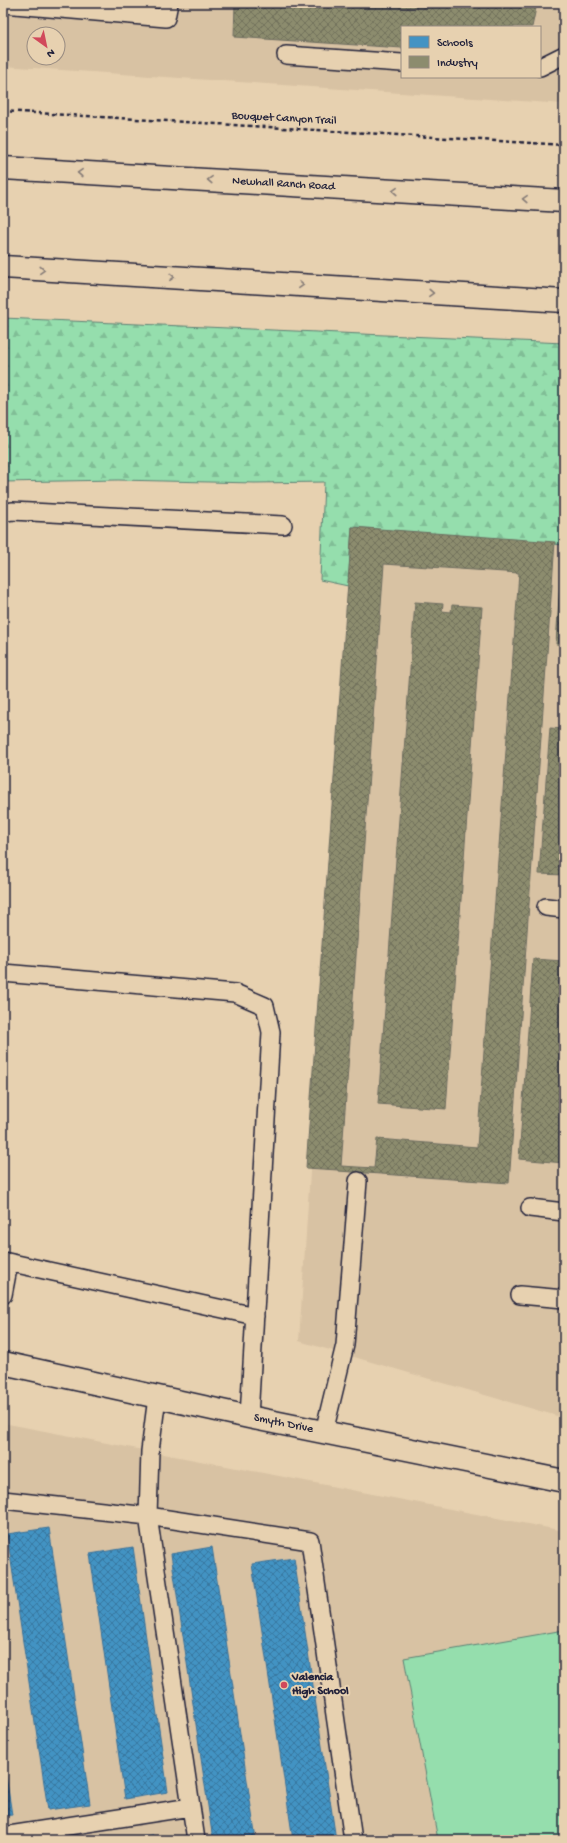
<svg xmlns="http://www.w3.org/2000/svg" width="567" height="1843" viewBox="0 0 567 1843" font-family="'Gochi Hand',sans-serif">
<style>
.built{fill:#d8c2a3;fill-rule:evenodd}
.green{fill:#95dead;stroke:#5c8074}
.forest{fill:url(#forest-firs);stroke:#5c8074}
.schools{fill:url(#schools-cross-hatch);stroke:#39719a}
.industry{fill:url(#industry-cross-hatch);stroke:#6c6c5f;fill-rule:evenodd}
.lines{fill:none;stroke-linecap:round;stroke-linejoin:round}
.service-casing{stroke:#22223b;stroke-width:20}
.tertiary-casing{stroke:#22223b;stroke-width:25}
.primary-casing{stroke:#22223b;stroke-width:25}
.path{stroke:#22223b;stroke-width:2.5;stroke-dasharray:4 3;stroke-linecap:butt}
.service{stroke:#e7d1b0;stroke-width:17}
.tertiary{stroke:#e7d1b0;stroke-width:22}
.primary{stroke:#e7d1b0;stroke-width:22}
.oneway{stroke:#847a76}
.poi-dot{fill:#d1495b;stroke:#e7d1b0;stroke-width:1.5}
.labels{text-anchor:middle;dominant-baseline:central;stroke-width:4;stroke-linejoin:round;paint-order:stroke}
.street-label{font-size:12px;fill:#22223b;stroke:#e7d1b0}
.poi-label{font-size:12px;font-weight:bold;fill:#22223b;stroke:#e7d1b0;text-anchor:start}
</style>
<defs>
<pattern id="forest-firs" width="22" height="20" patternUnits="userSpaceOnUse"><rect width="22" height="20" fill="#95dead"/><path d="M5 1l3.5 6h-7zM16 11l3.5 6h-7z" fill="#80be96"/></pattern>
<pattern id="schools-cross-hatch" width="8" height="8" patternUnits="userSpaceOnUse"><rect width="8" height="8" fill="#4393c3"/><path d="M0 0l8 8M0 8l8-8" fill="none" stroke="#3878a0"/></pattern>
<pattern id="industry-cross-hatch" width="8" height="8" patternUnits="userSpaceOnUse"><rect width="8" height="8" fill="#8c8c6e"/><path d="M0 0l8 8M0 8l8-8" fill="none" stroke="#72725c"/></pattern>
</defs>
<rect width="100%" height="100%" fill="#e7d1b0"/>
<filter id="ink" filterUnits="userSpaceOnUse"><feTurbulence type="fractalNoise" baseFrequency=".025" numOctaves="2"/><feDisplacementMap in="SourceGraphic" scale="8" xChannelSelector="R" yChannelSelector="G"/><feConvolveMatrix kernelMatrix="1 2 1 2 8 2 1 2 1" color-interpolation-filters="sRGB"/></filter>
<g filter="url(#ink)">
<path class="built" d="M3,3H564V104L3,66ZM402,27H540V77H402ZM34,34H58V58H34Z
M352,527L564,545V1418L299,1341Z
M3,1423L564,1531V1840H3Z"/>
<path class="green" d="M564,1630V1840H438L404,1658Z"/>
<path class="forest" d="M3,318L564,343V545L352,527L348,586L320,580L324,482L255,483L118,480L3,482Z"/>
<path class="schools" d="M49,1528L90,1804L48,1810L7,1534Z
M133,1547L168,1792L125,1799L90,1554Z
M212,1547L256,1840H213L171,1554Z
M294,1558L336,1840H293L252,1564Z
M3,1756L12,1815L3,1816Z
M153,1835L154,1840H118Z"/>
<path class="industry" d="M235,3H537L532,27H402V48L234,37Z
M352,527L555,542L509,1183L338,1171V1170L306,1168ZM384,564L519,573L477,1147L377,1139L374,1168L341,1166Z
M562,550H564V645L556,644Z
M415,602L443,604L442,611L451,612L452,605L482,607L446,1109L378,1104Z
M550,728L564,729V875L539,874Z
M533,959L564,961V1163L519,1159Z"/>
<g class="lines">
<g class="service-casing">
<path id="service" d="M3,4L166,18L169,3
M286,55L402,63
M540,67L564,55
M3,513L12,511L283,525
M546,907L564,909
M3,973L235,993L265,1006L271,1032L249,1417
M530,1208L564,1212
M3,1261L255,1316
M3,1295L9,1263
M520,1295L564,1299
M324,1432L345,1345L358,1181
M3,1500L148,1516L150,1451L157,1397
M3,1836L191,1807
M196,1840L148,1516L310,1541L353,1840"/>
</g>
<g class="tertiary-casing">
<g id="tertiary">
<path id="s1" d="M3,1363L249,1417L564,1481"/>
</g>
</g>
<g class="primary-casing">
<g id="primary">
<path id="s2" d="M3,168L564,201"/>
<path d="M3,267L564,301"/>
</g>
</g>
<path class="path" d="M3,111L564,145"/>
<use href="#service" class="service"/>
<use href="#tertiary" class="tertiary"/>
<use href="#primary" class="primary"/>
</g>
<defs><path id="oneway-chevron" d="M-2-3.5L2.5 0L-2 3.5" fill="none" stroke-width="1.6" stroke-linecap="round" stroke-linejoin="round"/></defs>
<g class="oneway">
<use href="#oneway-chevron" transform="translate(80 173) rotate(-177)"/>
<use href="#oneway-chevron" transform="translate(210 180) rotate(-177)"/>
<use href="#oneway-chevron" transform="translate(395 191) rotate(-177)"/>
<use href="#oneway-chevron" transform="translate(525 199) rotate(-177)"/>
<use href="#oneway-chevron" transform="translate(42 270) rotate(3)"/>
<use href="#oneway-chevron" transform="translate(172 277) rotate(3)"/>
<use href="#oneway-chevron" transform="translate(301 285) rotate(3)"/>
<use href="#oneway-chevron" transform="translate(431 293) rotate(3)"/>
</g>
</g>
<circle class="poi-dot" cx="284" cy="1685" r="4"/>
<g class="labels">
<g class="street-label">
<text transform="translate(284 119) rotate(3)">Bouquet Canyon Trail</text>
<text stroke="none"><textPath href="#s2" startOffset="281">Newhall Ranch Road</textPath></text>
<text stroke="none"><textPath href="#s1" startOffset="287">Smyth Drive</textPath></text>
</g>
<g class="poi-label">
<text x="292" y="1678">Valencia<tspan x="292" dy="14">High School</tspan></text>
</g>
</g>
<rect width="567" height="1843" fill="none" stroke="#e7d1b0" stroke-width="16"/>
<rect x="8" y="8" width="551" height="1827" fill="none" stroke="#22223b" stroke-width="1.5" filter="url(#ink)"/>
<rect x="401" y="26" width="140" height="52" fill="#e7d1b0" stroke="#988b81"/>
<rect x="409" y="36" width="20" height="12" fill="#4393c3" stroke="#988b81"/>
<text x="437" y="46" font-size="12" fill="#22223b">Schools</text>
<rect x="409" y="56" width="20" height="12" fill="#8c8c6e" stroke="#988b81"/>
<text x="437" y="66" font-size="12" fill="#22223b">Industry</text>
<g transform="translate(46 46) rotate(147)"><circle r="19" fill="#e7d1b0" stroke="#988b81"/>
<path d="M0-3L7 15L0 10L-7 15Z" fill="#d1495b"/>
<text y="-6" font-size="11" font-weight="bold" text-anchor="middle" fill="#22223b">N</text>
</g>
</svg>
